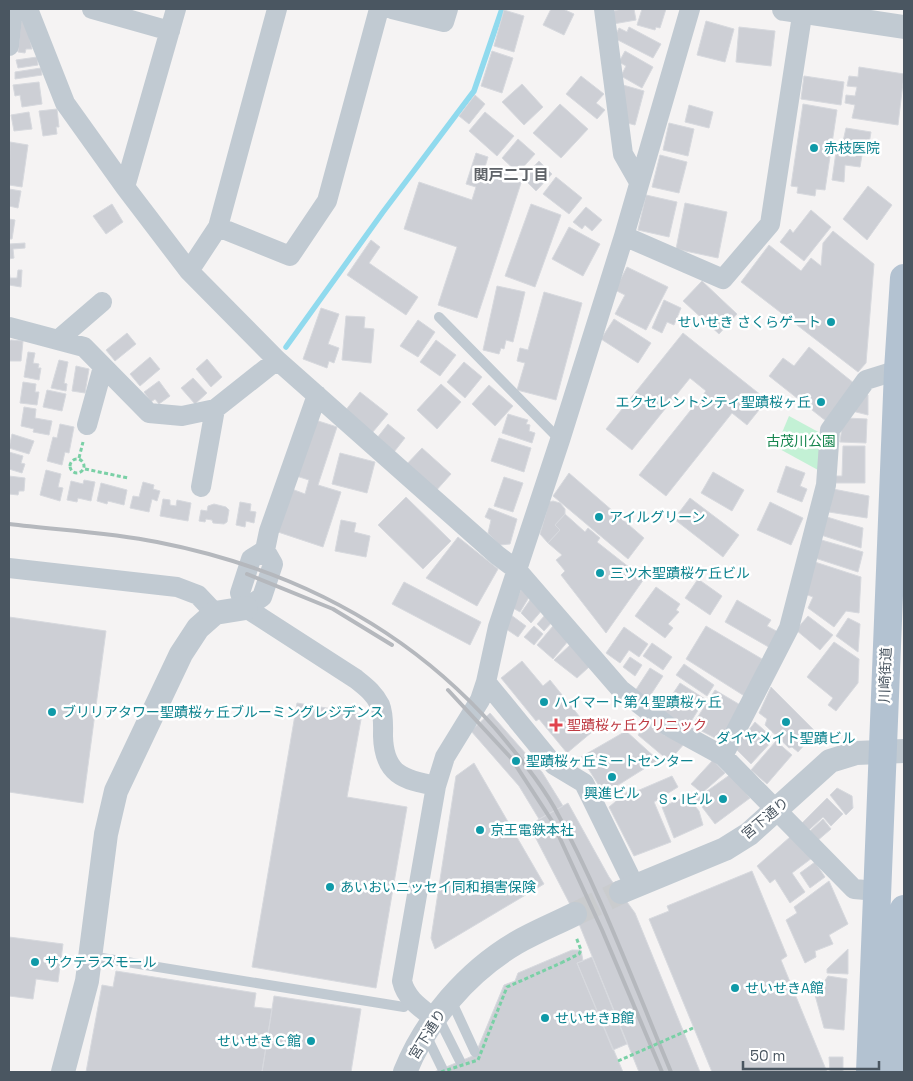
<svg xmlns="http://www.w3.org/2000/svg" width="913" height="1081" viewBox="0 0 913 1081" font-family="'Space Grotesk','Noto Sans JP',sans-serif">
<style>
.green{fill:#c3f1d5}
.lines{fill:none;stroke-linecap:round;stroke-linejoin:round}
.stream{stroke:#90daee;stroke-width:5.5}
.building{fill:#cdcfd5;stroke:#d7d9de}
.tertiary-tunnel{stroke:#caccce;stroke-width:24;stroke-dasharray:24 12;stroke-linecap:butt}
.path{stroke:#7ad0a6;stroke-width:3;stroke-dasharray:4 2.5;stroke-linecap:butt}
.service{stroke:#c1cad2;stroke-width:10}
.minor{stroke:#c1cad2;stroke-width:20}
.tertiary{stroke:#c1cad2;stroke-width:24}
.primary{stroke:#b3c2d1;stroke-width:28}
.rail{stroke:#b5b8bd;stroke-width:4}
.path-bridge{stroke:#7ad0a6;stroke-width:3;stroke-dasharray:4 2.5;stroke-linecap:butt}
.culture-dot{fill:#0f9aa8;stroke:#fff;stroke-width:2}
.health-dot{fill:#e0444e;stroke:#fff;stroke-width:2}
.labels{text-anchor:middle;dominant-baseline:central;stroke-width:5;stroke-linejoin:round;paint-order:stroke}
.culture-label{font-size:14px;fill:#0d838f;stroke:#fff;text-anchor:start}
.park-label{font-size:14px;fill:#17864f;stroke:#fff}
.street-label{font-size:14px;fill:#4a5661;stroke:#fff}
.health-label{font-size:14px;fill:#be3a42;stroke:#fff;text-anchor:start}
.neighbourhood-label{font-size:15px;font-weight:bold;fill:#5f6368;stroke:#fff}
</style>
<rect width="100%" height="100%" fill="#f5f3f3"/>
<path class="green" d="M789,416L822,434L818,470L776,447Z"/>
<g class="lines">
<path class="stream" d="M286,347L383,212L474,91L502,9"/>
</g>
<path class="building" d="M551,9H563L574,14L564,35L543,25Z
M621,9H634L636,20L613,24L611,12Z
M642,9H666L660,28L656,27L655,30L637,25Z
M504,10L524,16L514,52L494,46Z
M24,12L32,49H26L25,53L18,52L22,13Z
M706,21L734,29L725,62L697,55Z
M629,27L661,44L653,58L614,38L619,28L627,32Z
M739,27L775,31L771,66L736,62Z
M492,51L513,58L502,93L481,86Z
M625,51L653,67L642,88L621,76L626,66L619,62Z
M37,57L38,65L18,68L16,60Z
M859,67L904,74L898,125L852,118L855,105L845,103L846,95L855,96L857,87L847,86L849,76L858,77Z
M41,68L42,75L15,79V72Z
M581,76L604,94L596,103L605,110L597,119L566,94Z
M804,76L844,82L841,105L801,99Z
M39,82L42,104L22,107L20,95L15,96L13,85Z
M522,84L543,107L524,125L502,102Z
M623,85L644,91L635,125L627,123Z
M475,95L485,104L469,124L459,116Z
M560,104L588,129L561,158L533,133Z
M803,104L837,110L825,190L816,189L815,196L797,193L798,187L791,186Z
M689,105L713,112L709,128L685,122Z
M57,109L59,127H56L57,134L43,136L39,111Z
M29,112L32,129L14,131L11,115Z
M485,112L514,136L497,156L469,131Z
M669,123L694,129L688,156L663,150Z
M846,128L871,132L868,150L842,146Z
M518,139L535,154L518,173L502,158Z
M10,142L28,145L22,187L9,185Z
M836,152L862,155L860,167L845,165L844,182L832,180Z
M476,153L488,157L485,167L522,180L477,318L438,305L457,247L404,229L419,182L472,200L476,187L466,184Z
M660,155L687,162L679,193L652,187Z
M539,161L552,174L536,191L523,178Z
M556,177L582,198L569,214L543,194Z
M868,186L892,205L867,240L843,219Z
M9,189L21,191L18,208L9,206Z
M646,195L677,202L669,237L638,230Z
M685,203L727,212L718,258L676,249Z
M112,204L123,222L106,234L93,216Z
M531,204L561,215L535,287L505,276Z
M586,207L602,220L592,231L585,225L582,229L573,222Z
M811,210L831,227L804,261L780,242L790,229L793,233Z
M9,219L15,220L12,239H9Z
M569,227L600,244L583,276L552,259Z
M833,231L874,264L866,363L858,372L741,282L769,245L801,271L811,258L821,266L823,243Z
M371,240L380,247L369,263L418,297L406,315L347,275Z
M25,243V248L13,249L14,258L9,259V244Z
M627,267L668,287L646,330L615,314L625,295L615,290Z
M9,269L10,278H17L18,270H22L21,287L9,285Z
M702,281L737,314L719,334L683,301Z
M497,286L525,292L513,342L506,340L504,349L501,348L499,354L483,350Z
M544,292L582,303L556,400L517,390L525,363L517,361L520,348L528,350Z
M664,300L681,308L674,325L667,322L662,333L652,328Z
M321,308L339,314L328,344L339,348L334,363L329,361L327,368L303,359Z
M346,316L365,317L364,328L374,329L371,363L342,360Z
M614,319L651,343L638,363L601,339Z
M418,320L435,332L418,357L400,346Z
M127,333L136,344L115,361L106,350Z
M683,333L767,400L747,425L732,413L666,496L639,475L706,391L690,378L632,450L606,429Z
M11,340L23,341L21,361H9V341Z
M436,340L456,355L440,376L420,362Z
M809,347L855,384L826,421L769,376L783,358L794,366Z
M28,352L35,353L33,363L39,364L38,368H41L39,380L24,377Z
M150,357L160,369L140,386L130,374Z
M207,359L222,377L211,387L196,369Z
M59,360L68,362L64,383L67,384L66,391L51,388Z
M464,362L482,377L465,398L447,382Z
M76,366L89,369L85,393L72,391Z
M193,378L207,393L195,404L181,388Z
M159,381L170,396L159,404L155,399L151,402L144,392Z
M23,382L36,384L35,392H39L37,405L20,403Z
M441,384L461,402L437,429L417,410Z
M489,385L513,406L495,426L472,404Z
M47,390L66,394L62,411L43,407Z
M360,392L388,414L372,433L345,411Z
M863,394L868,395V415L852,411Z
M24,407L36,409L35,418L52,421L49,435L33,432L34,429L21,426Z
M508,414L528,420L526,424L530,425L529,431L535,433L532,443L502,433Z
M846,418L867,419L866,443L840,442L842,427Z
M312,419L337,427L318,485L341,492L323,547L275,531L289,488L305,494L309,480L293,475Z
M60,424L74,427L69,453L65,452L62,465L47,461L53,437L57,438Z
M388,424L405,438L394,452L377,438Z
M12,434L34,441L29,454L9,448Z
M499,438L531,448L524,472L491,461Z
M843,446H865V483H833V476H842Z
M422,448L451,474L434,493L405,466Z
M9,452L23,456L21,463L25,464L22,473L9,469Z
M340,453L375,462L367,493L332,484Z
M786,466L805,473L800,486L807,489L802,502L777,492Z
M46,470L61,474L58,487L63,488L60,501L40,495Z
M713,472L744,490L732,511L701,493Z
M569,473L644,538L628,559L553,496Z
M9,476L25,478L24,491H19L18,495L9,494Z
M504,477L523,483L513,512L494,506Z
M84,480L95,482L91,501L78,498L77,502L67,500L71,481L83,484Z
M143,482L154,485L153,489L160,491L157,501L152,499L149,512L130,508L133,496L139,497Z
M101,483L127,490L124,505L108,501L107,504L97,501Z
M833,489L869,496L867,518L829,512Z
M406,497L451,541L423,569L378,525Z
M690,498L739,535L723,557L674,519Z
M163,499L170,500V505L176,506L177,500L191,503L188,521L160,516Z
M553,501L560,503L565,509V514L555,525L560,530L548,543L540,534L549,502Z
M240,502L251,504L250,511L256,512L254,523L246,521L245,527L236,525Z
M770,502L803,518L791,545L757,530Z
M214,504L226,507L229,510L227,522L224,524L213,523L212,520L206,519L205,522L199,521L201,510L207,511L208,506Z
M489,508L517,519L510,544L500,545L488,533L491,520L485,517Z
M565,514L585,532L588,528L600,538L597,542L644,579L606,633L561,575L565,571L556,560L562,555L548,543L560,530L555,525Z
M827,517L863,528L861,548L821,535Z
M341,520L356,523L354,532L370,536L366,557L335,551Z
M458,537L498,569L477,606L426,578Z
M818,539L863,552L858,572L815,558Z
M815,562L861,577L859,613L846,611L834,627L808,608L813,597L805,594Z
M698,579L722,596L710,615L685,598Z
M404,582L481,622L470,645L392,604Z
M656,587L680,604L676,610L679,612L668,624L673,628L665,638L635,616Z
M521,589L531,594L520,612L513,608Z
M532,597L543,609L531,623L521,613Z
M737,600L771,620L767,626L780,633L772,649L725,622Z
M546,614L553,621L544,631L537,624Z
M511,615L526,626L518,637L503,627Z
M808,616L833,635L820,650L796,630Z
M9,617L106,631L83,803L9,792Z
M848,618L860,624L858,652L836,636Z
M534,626L543,634L534,645L524,637Z
M553,626L569,640L553,659L537,645Z
M706,626L762,659L746,697L686,659Z
M624,627L648,644L639,657L629,650L620,663L606,653Z
M834,642L859,659L858,683L836,711L828,705L833,698L807,677Z
M652,643L672,657L663,670L643,656Z
M570,645L589,667L577,678L554,660Z
M630,657L642,665L635,676L623,667Z
M522,661L543,686L550,680L592,732L567,753L539,719L536,721L501,678Z
M684,664L714,685L707,696L676,675Z
M650,668L663,676L648,699L635,691Z
M680,683L705,699L687,728L662,710Z
M771,687L816,732L798,752L792,747L789,748L765,725L767,719L759,713Z
M715,690L742,706L722,738H715L692,726Z
M297,703L362,714L347,797L407,807L376,988L252,967Z
M490,713L542,772L563,806L539,819L519,786L471,731Z
M647,722L664,735L685,743L669,761L638,735Z
M755,722L774,739L751,764L735,748Z
M626,731L658,760L604,794L581,757Z
M776,741L792,755L767,784L751,770Z
M713,760L725,773L702,793L691,784Z
M474,763L544,884L435,949L431,938L456,776Z
M731,774L750,798L715,824L696,799Z
M672,776L678,787L654,802L671,842L634,856L609,807L634,786L637,791Z
M837,788L852,796L853,808L846,815L830,795Z
M687,796L699,811L703,825L674,838L662,807Z
M827,798L843,814L831,826L823,817L809,830L802,823Z
M568,803L609,877L635,913L700,1072H639L575,914L529,825Z
M823,819L831,829L817,841L809,832Z
M790,837L812,858L792,873L805,892L790,903L775,879L770,883L757,866Z
M815,862L825,877L810,888L800,873Z
M752,871L787,956L781,960L827,1072H712L649,919L669,911L667,906Z
M829,881L848,924L829,935L833,944L815,951L816,957L805,963L786,920L797,913L794,907Z
M9,937L63,944L58,982L36,979L33,999L9,996Z
M848,949V974L827,973V969Z
M572,950H581L583,961L577,963L623,1072H434L475,1055L504,985L515,981L518,973Z
M592,957L627,1044L613,1050L577,963Z
M116,971L256,993L254,1007L272,1009L262,1072H86L102,985L113,987Z
M828,976L847,979L844,1030L824,1028L815,995Z
M274,996L361,1009L351,1072H262Z
M829,1057H843V1072H830Z"/>
<g class="lines">
<path class="tertiary-tunnel" d="M575,914L621,892"/>
<path class="path" d="M79,458L83,442
M70 466a7 7 0 1 1 14 0a7 7 0 1 1-14 0Z
M85,469L128,478
M561,963L579,954L581,950L576,937"/>
<path class="service" d="M439,317L560,440
M90,956L404,1007
M451,1000L475,1052
M438,1017L460,1061
M426,1035L442,1068"/>
<path class="minor" d="M28,9L65,103L125,187L189,271L277,360L497,555L517,570L621,690L668,726L723,756L854,889L877,891
M92,9L170,31
M392,9L444,22L448,9
M604,9L623,154L639,182
M9,46L13,9
M125,187L176,9
M218,227L290,256L327,201L379,9
M624,236L723,279L770,224L803,9
M189,271L218,227L277,9
M9,327L84,347L149,413L182,416L215,409L277,360
M59,339L102,302
M87,425L103,367
M201,487L215,409
M265,550L251,559L240,593L246,608L356,679C366,687 374,693 380,705C384,715 383,725 383,736C384,774 403,780 436,786
M9,568L177,587L198,595L215,613
M246,608L262,597L273,564L265,550L269,531L317,395
M486,682L554,765L584,783L635,887
M723,756L789,628L826,485L830,430L866,380L898,370L904,359
M435,1019C421,1008 406,999 402,981L436,786L445,757L480,700L486,682L498,627L560,440L624,236L690,9"/>
<path class="tertiary" d="M784,9L904,27
M621,892L725,849L749,834L830,761L856,753L904,751
M63,1072L87,981L106,834L116,791L181,654L198,628L215,613L246,608
M405,1072C426,1020 467,972 516,943C535,932 555,924 575,914"/>
<path class="primary" d="M870,1072L898,370L904,278
M898,1072L904,909"/>
<path class="rail" d="M9,524C58,530 109,532 157,542C290,568 405,626 495,728C516,753 538,779 554,807C600,891 634,984 671,1072
M247,574L333,609L392,645
M448,690L511,758L552,821L602,930L662,1072"/>
<path class="path-bridge" d="M618,1061L693,1028
M441,1072L478,1060L507,987L561,963"/>
</g>
<g class="culture-dot">
<circle cx="814" cy="148" r="5"/>
<circle cx="831" cy="322" r="5"/>
<circle cx="821" cy="402" r="5"/>
<circle cx="599" cy="517" r="5"/>
<circle cx="600" cy="573" r="5"/>
<circle cx="544" cy="702" r="5"/>
<circle cx="52" cy="712" r="5"/>
<circle cx="786" cy="722" r="5"/>
<circle cx="516" cy="761" r="5"/>
<circle cx="612" cy="777" r="5"/>
<circle cx="723" cy="799" r="5"/>
<circle cx="480" cy="830" r="5"/>
<circle cx="330" cy="887" r="5"/>
<circle cx="35" cy="962" r="5"/>
<circle cx="735" cy="988" r="5"/>
<circle cx="545" cy="1018" r="5"/>
<circle cx="311" cy="1041" r="5"/>
</g>
<path class="health-dot" d="M553.5 717.5h5v5h5v5h-5v5h-5v-5h-5v-5h5z"/>
<g class="labels">
<g class="culture-label">
<text x="824" y="148">赤枝医院</text>
<text x="821" y="322" text-anchor="end">せいせき さくらゲート</text>
<text x="811" y="402" text-anchor="end">エクセレントシティ聖蹟桜ヶ丘</text>
<text x="609" y="517">アイルグリーン</text>
<text x="610" y="573">三ツ木聖蹟桜ケ丘ビル</text>
<text x="554" y="702">ハイマート第４聖蹟桜ヶ丘</text>
<text x="62" y="712">ブリリアタワー聖蹟桜ヶ丘ブルーミングレジデンス</text>
<text x="786" y="738" text-anchor="middle">ダイヤメイト聖蹟ビル</text>
<text x="526" y="761">聖蹟桜ヶ丘ミートセンター</text>
<text x="612" y="793" text-anchor="middle">興進ビル</text>
<text x="713" y="799" text-anchor="end">S・Iビル</text>
<text x="490" y="830">京王電鉄本社</text>
<text x="340" y="887">あいおいニッセイ同和損害保険</text>
<text x="45" y="962">サクテラスモール</text>
<text x="745" y="988">せいせきA館</text>
<text x="555" y="1018">せいせきB館</text>
<text x="301" y="1041" text-anchor="end">せいせきＣ館</text>
</g>
<g class="park-label">
<text x="801" y="441">古茂川公園</text>
</g>
<g class="street-label">
<text transform="translate(885 675) rotate(-88)">川崎街道</text>
<text transform="translate(765 818) rotate(-40)">宮下通り</text>
<text transform="translate(427 1034) rotate(-58)">宮下通り</text>
</g>
<g class="health-label">
<text x="567" y="725">聖蹟桜ヶ丘クリニック</text>
</g>
<g class="neighbourhood-label">
<text x="511" y="174">関戸二丁目</text>
</g>
</g>
<rect width="913" height="1081" fill="none" stroke="#4a5661" stroke-width="20"/>
<path d="M743 1061v8h136v-8" fill="none" stroke="#4a5661" stroke-width="2.5"/>
<text x="750" y="1061" font-size="15" fill="#4a5661" stroke="#ffffff" stroke-width="4" paint-order="stroke">50 m</text>
</svg>
